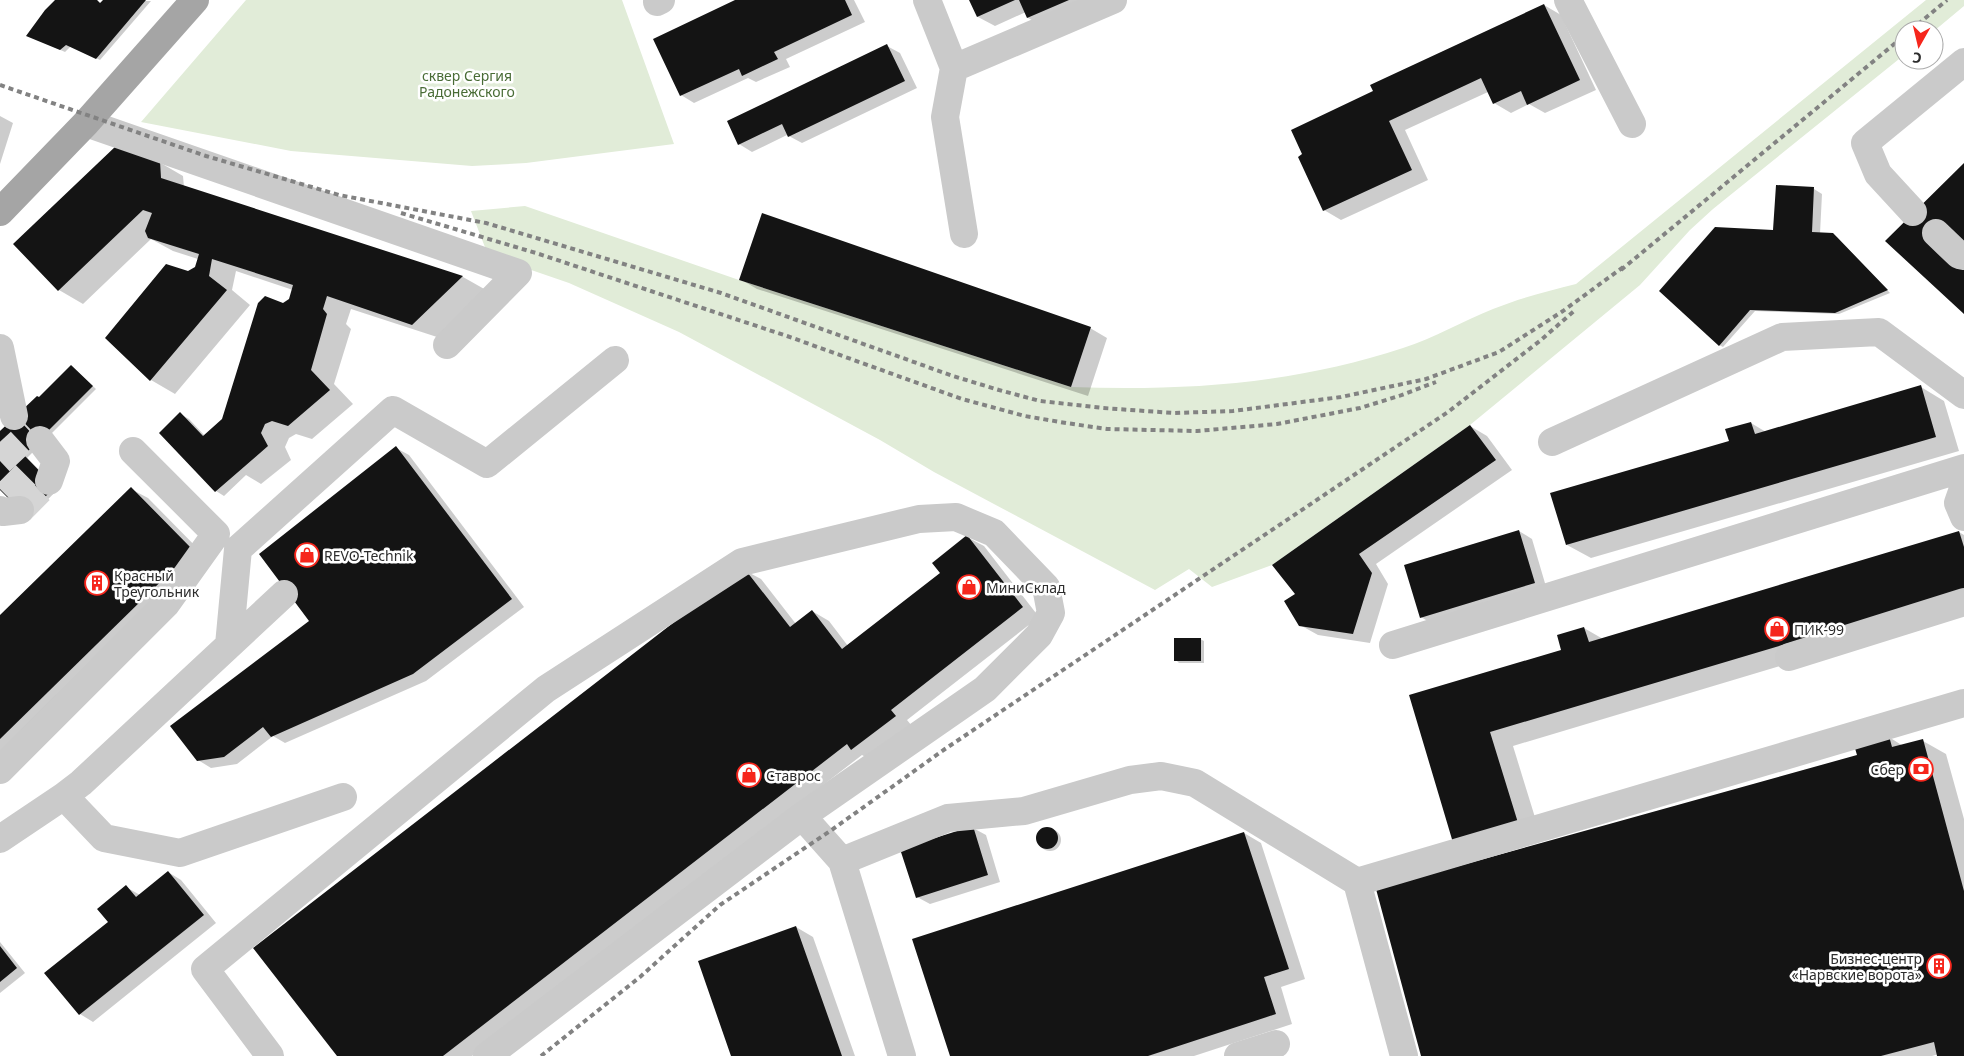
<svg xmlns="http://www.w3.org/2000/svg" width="1964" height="1056" viewBox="0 0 1964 1056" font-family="'Noto Sans',sans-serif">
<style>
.green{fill:#e1ecd8}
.shadow{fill:#0003}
.building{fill:#141414}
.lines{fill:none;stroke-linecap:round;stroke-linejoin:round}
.minor-tunnel{stroke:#d5d5d5;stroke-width:28;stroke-dasharray:28 14;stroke-linecap:butt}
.minor{stroke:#cacaca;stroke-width:28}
.major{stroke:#a5a5a5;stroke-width:28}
.rail{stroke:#828282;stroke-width:4;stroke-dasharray:5 4;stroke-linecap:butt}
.labels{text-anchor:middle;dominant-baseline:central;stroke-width:5;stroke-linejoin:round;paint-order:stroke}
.park-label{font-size:14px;fill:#496c36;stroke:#fff}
.poi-label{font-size:14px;fill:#2d2d2d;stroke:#fff;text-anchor:start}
</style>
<rect width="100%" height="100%" fill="#fff"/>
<path class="green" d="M246,0H622L674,144L526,163L472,166L291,151L141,122Z
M1926,0H1964V6L1934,31L1904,30V55L1713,209L1690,230L1640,285L1470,425L1272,565L1212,587L1189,569L1155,590L934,472L880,440L679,332L569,283L488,255L471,211L525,206L739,280L1071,387C1185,391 1294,384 1403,348C1434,338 1463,321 1493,309C1520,298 1548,291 1576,284Z"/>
<path class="shadow" d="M57,0H97L101,4L105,0L151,1L100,60L71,46L65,52L31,37Z
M738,0H854L865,22L786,59L790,67L756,82L748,78L694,103L681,95Z
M970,0H1107L1045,27L1028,18L1026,12L995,26L978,17Z
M1544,5L1561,15L1596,90L1545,113L1529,104L1511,113L1494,103L1488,92L1405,130L1428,180L1341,220L1324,210L1375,92Z
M887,46L900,53L917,88L802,143L787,135L752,152L739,144Z
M0,116L13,123L0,164Z
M159,162L183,176L184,187L463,277L486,290L437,337L351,309L346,324L351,329L334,384L353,404L312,439L296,434L289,438L285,447L291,460L261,484L246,475L224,496L216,491L180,414L189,419L205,436L223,419L283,304L290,300L293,290L236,271L232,290L250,305L175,394L151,380L107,338L196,268L198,259L173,251L151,239L83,304L59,290L15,244Z
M1814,189L1822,194L1820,234H1832L1837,237L1890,293L1839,314L1755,311L1723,347L1719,345L1778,232Z
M740,279L1090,328L1107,338L1088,396L757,289Z
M72,367L96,389L27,458L58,489L31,517L0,488V430L2,432Z
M1921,387L1944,401L1959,451L1591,558L1567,545L1730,442L1751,423L1766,432Z
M1470,426L1487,436L1512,470L1376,564L1388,584L1370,643L1318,635L1300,625L1297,594Z
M396,448L409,455L524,607L426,681L285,743L273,736L237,764L211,768L198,760L310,622Z
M131,489L148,498L209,560L0,765V617Z
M1519,531L1532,539L1547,590L1434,625L1421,617Z
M1959,532L1964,535V611L1513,746L1542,840L1455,845L1410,696L1563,650L1584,628L1603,639Z
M967,537L984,546L1039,617L907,720L912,726L869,759L862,755L472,1056H339L744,570L761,579L796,624L812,611L829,621L848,646L941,573Z
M1200,639L1204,641V663H1179L1176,660Z
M1889,737L1903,746L1923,741L1946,754L1964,819V1056H1939V1054L1932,1056H1422Z
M973,828L986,835L1000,882L930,904L917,897Z
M1039 840a11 11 0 1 1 22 0a11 11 0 1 1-22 0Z
M1244,833L1261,843L1305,979L1281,987L1292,1024L1194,1056H952Z
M168,872L181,880L216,923L93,1022L80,1014L46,973L110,922L126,887L140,895Z
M796,927L813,937L855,1056H733Z
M0,942L25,973L0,993Z"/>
<path class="building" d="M55,0H97L100,3L103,0H146L96,59L66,45L60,50L26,36L45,10Z
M735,0H845L852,15L774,52L778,59L742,76L739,69L680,96L653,39Z
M969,0H1015L977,17Z
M1019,0H1069L1027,18Z
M1544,4L1580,80L1527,105L1521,91L1493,104L1481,78L1389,121L1412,170L1323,211L1298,157L1302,154L1291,130L1373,91L1370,85Z
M887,44L905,81L788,137L782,124L738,145L727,121Z
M117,145L160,161L161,178L463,276L412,325L327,296L323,309L327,314L311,370L330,390L288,426L272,421L265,424L261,433L268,446L215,492L159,433L180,412L203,436L222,419L258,303L265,296L283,303L289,299L293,285L212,259L209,276L227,290L150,381L105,338L166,264L188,271L195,267L199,254L148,238L145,231L152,213L143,210L58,291L13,244Z
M1964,163V314L1885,241Z
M1776,185L1814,187L1812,232L1833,233L1888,290L1835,313L1750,310L1719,346L1659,291L1715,227L1773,230Z
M762,213L1091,327L1071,387L739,280Z
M71,365L93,386L24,455L55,487L26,516L0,490V431L37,396L39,397Z
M1921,385L1936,437L1566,545L1550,493L1729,441L1725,429L1751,422L1755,434Z
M1470,425L1496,460L1359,554L1372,573L1353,634L1299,626L1284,601L1295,594L1272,565Z
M396,446L512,599L413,674L271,737L263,727L224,757L197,761L170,726L309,621L259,554Z
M131,487L193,550L0,739V615Z
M1519,530L1535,583L1420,618L1404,565Z
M1959,531L1964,547V591L1490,732L1519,826L1454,846L1409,695L1561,650L1557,635L1584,627L1589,642Z
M967,535L1023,607L891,710L896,716L851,750L847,744L443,1056H337L253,948L744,568L790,627L812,610L842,649L940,573L932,563Z
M1174,638H1201V661H1174Z
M1889,736L1892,747L1923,739L1964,891V1056H1937L1934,1042L1881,1056H1421L1376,889L1857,755L1854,745Z
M973,826L988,875L916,898L900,849Z
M1036 838a11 11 0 1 1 22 0a11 11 0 1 1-22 0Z
M1244,832L1289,969L1264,977L1276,1014L1148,1056H950L912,939Z
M168,871L204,915L79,1015L44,973L108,922L97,909L126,885L136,897Z
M796,926L842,1056H731L698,961Z
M0,946L17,968L0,982Z"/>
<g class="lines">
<path class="minor-tunnel" d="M0,461L32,431
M6,495L35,466
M20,510L49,481"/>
<path class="minor" d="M927,0L954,68L945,117L964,234
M1568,0L1632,124
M657,2L661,0
M954,68L1113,0
M86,123L518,273L447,345
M1913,212L1878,174L1865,143L1964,62
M1936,233L1959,255L1964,256
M0,348L14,416
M40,440L56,461L49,481
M1552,442L1782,337L1879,332L1964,395
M1964,486L1958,503L1964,517
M0,510L3,512L20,510
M229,645L238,549L393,410L487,464L615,360
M1393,645L1964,468
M1789,657L1964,602
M0,770L166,604L216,534L133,451
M64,796L81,783L284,594
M0,839L64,796L104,838L180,853L343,797
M270,1056L205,969L546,689L742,562L919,519L956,517L994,533L1046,587L1051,613L1039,635L985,689L802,816
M487,1056L802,816L842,861
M902,1056L842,861L948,818L1024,811L1130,780L1161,776L1195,783L1357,882
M1238,1056L1276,1044
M1404,1056L1357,882L1964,703"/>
<path class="major" d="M0,212L86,123L195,0"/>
<path class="rail" d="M1911,30L1947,0
M0,85L206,156L339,195L486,223L721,293L953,376L999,390L1040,401L1103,408L1174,413L1233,411L1341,397L1426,379L1499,352L1563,311L1626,265
M401,213L536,253L787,336L962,399L1025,416L1066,423L1107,429L1197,431L1277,424L1360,408L1399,396L1436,382
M1621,270L1904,36
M541,1056L640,977L720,905L833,829L945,749L1448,412L1541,340L1574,311"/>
</g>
<defs>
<g id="shop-ring" transform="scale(1.25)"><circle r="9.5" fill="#fff" stroke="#f6261c" stroke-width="1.5"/><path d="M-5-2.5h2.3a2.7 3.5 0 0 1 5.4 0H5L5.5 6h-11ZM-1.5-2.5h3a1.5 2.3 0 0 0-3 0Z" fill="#f6261c"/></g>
<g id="building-ring" transform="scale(1.25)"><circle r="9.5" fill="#fff" stroke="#f6261c" stroke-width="1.5"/><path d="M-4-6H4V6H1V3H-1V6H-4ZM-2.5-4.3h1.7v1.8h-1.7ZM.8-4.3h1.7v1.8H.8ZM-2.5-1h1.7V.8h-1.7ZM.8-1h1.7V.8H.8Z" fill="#f6261c"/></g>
<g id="bank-ring" transform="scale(1.25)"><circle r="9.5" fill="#fff" stroke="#f6261c" stroke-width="1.5"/><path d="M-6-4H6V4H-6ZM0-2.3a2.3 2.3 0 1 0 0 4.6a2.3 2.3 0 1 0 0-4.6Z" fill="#f6261c"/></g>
</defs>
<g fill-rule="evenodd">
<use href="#shop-ring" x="307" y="555"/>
<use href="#building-ring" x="97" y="583"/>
<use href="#shop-ring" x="969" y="587"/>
<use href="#shop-ring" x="1777" y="629"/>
<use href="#bank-ring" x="1921" y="769"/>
<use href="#shop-ring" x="749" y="775"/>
<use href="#building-ring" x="1939" y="966"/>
</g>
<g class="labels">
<g class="park-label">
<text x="467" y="75">сквер Сергия<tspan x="467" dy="16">Радонежского</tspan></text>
</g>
<g class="poi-label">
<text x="324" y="555">REVO-Technik</text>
<text x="114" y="575">Красный<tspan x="114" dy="16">Треугольник</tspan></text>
<text x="986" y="587">МиниСклад</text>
<text x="1794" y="629">ПИК-99</text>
<text x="1904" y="769" text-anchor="end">Сбер</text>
<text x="766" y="775">Ставрос</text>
<text x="1922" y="958" text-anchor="end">Бизнес-центр<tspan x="1922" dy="16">«Нарвские ворота»</tspan></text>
</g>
</g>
<g transform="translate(1919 45) rotate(188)"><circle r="24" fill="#ffffff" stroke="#ababab"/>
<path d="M0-4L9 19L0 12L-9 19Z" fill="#f6261c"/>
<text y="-8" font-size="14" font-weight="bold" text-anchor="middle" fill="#2d2d2d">С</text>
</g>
</svg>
